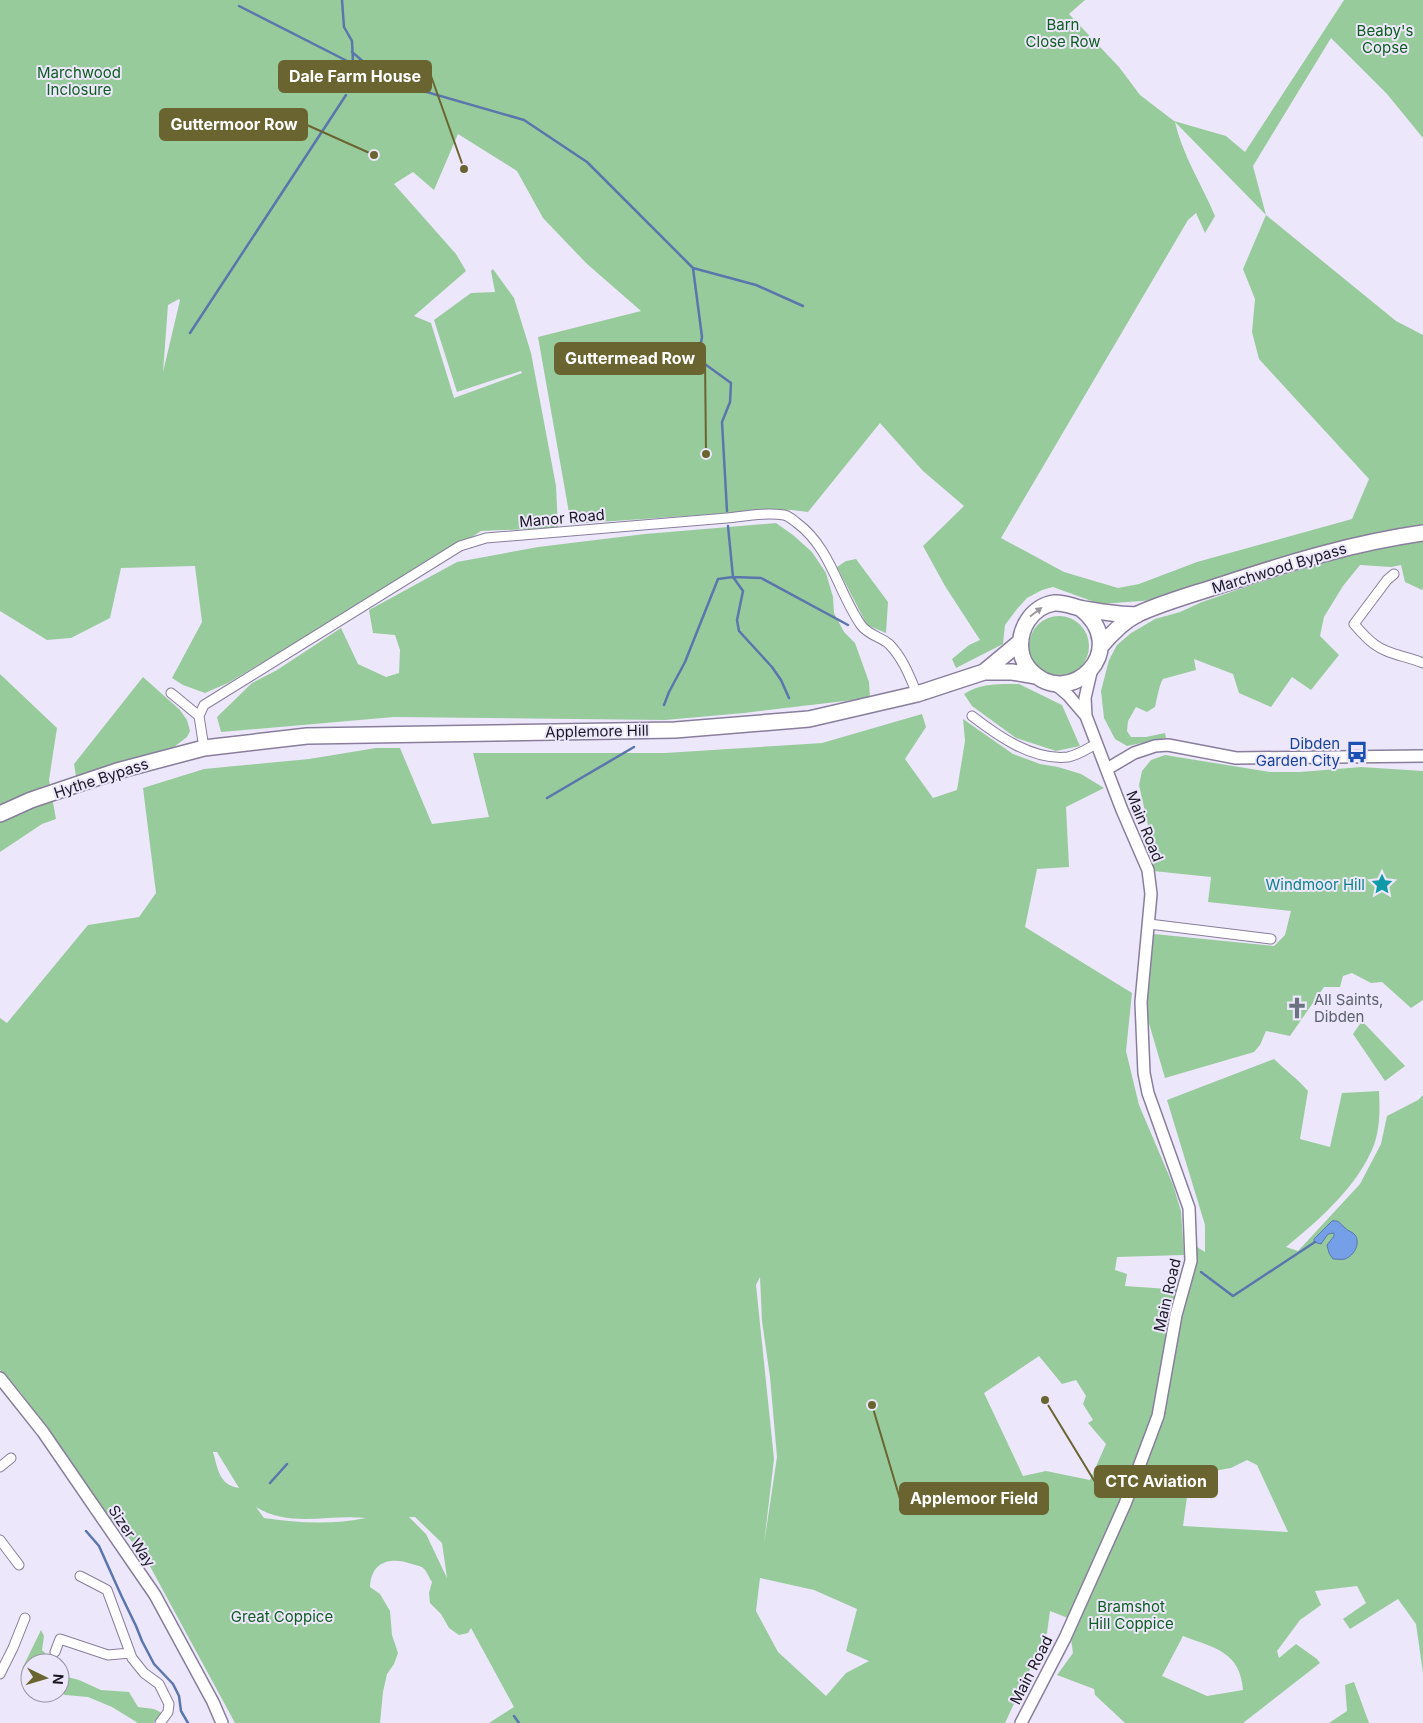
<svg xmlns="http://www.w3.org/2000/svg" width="1423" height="1723" viewBox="0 0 1423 1723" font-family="Inter,sans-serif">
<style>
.green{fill:#98cb9c;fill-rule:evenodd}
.water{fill:#759fe6;stroke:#5a76ac}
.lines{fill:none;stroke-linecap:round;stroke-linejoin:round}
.stream{stroke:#5a76ac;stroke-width:2.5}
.minor-casing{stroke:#887e9c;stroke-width:11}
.tertiary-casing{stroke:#887e9c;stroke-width:14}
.primary-casing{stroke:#887e9c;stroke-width:18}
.minor{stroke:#fff;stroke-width:9}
.tertiary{stroke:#fff;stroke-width:11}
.primary{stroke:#fff;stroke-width:15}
.oneway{fill:#99979c}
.labels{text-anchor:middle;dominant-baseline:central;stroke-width:4;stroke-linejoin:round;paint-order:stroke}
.park-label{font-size:15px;fill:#0d5c21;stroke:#ede7fb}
.street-label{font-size:15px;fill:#1c1824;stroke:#ede7fb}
.transit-label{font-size:15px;fill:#164399;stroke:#ede7fb;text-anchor:end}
.culture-label{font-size:15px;fill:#0d838f;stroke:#ede7fb;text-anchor:end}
.worship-label{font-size:15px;fill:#5b616d;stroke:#ede7fb;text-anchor:start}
.leader{fill:none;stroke:#6a6431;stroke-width:2}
.callout-dot{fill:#6a6431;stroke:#ede7fb;stroke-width:2}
.callout{fill:#6a6431;stroke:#6a6431;stroke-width:2}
.callout-label{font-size:16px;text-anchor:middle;font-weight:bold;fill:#fff}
</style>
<rect width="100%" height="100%" fill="#ede7fb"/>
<path class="green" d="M0,0H1085L1069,14L1119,67L1140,95L1174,121L1226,136L1245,152L1344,0H1423V138L1387,94L1331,38L1253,166L1266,215L1396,321L1423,335V524L1378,532L1155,600L1100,604L1053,587L1042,590L1027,598L1017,609L1005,625L1003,644L956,668L952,659L969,645L980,640L945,586L923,546L964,506L923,471L880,423L808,512L792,510L744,512L571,524L538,337L641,311L586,263L543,218L517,171L458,134L434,190L413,172L394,184L456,254L466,271L414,316L431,323L454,398L522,373L521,371L457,392L434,320L471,293L495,292L491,271L493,269L514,298L531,353L556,486L558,528L481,531L424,569L328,623L228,683L205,693L183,685L172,678L202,622L195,566L121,568L110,618L71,638L47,640L0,611ZM1175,122L1266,215L1243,269L1255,299L1252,332L1259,359L1369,479L1352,519L1197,562L1139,584L1118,588L1064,572L1001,538L1188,220L1196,213L1205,233L1215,216C1202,185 1182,154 1175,122ZM179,299L180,300L163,372L168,305Z
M776,523L793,535L812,552L826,573L833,597L834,613L844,632L855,643L869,682L870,698L744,713L665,720L394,717L221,732L217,717L252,683L277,670L341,628L358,664L386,677L399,673L400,650L395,635L373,633L369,610L457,562L538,547L645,534Z
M1423,540V588L1422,590L1405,582L1401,565L1391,567L1360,565L1343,586L1324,617L1320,636L1339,655L1311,690L1292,677L1271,707L1239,693L1233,674L1194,659L1196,670L1163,679C1159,685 1157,699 1155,707L1147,712L1136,707L1128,721L1127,731L1131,737H1146L1165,733L1166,738L1127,746L1115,739L1104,718L1101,691L1109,660L1117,645L1131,633L1155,619L1180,612L1202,602L1257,583L1381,545Z
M856,559L888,602L886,633L867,625L837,567L846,561Z
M1029 646a30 30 0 1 1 60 0a30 30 0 1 1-60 0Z
M0,674L57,728L49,780L56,819L42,824L0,852Z
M143,677L180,710L187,720L190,731L187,737L174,747L112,764L76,776L74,764Z
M1019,684L1062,705L1080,746L1056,751L1016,738L972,706L964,694C980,683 1000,684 1019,684Z
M922,714L926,727L905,759L933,798L957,790L965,741L963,719L1013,754L1040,764L1058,767L1081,774L1104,788L1066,807L1069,867L1037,869L1025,927L1132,993L1126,1051L1139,1105L1173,1185L1181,1211L1184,1255L1117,1257L1115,1270L1127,1274L1125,1286L1183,1290L1179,1331L1197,1247L1205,1252V1225L1167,1100L1274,1059C1285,1070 1298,1079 1308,1091L1300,1139L1330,1147L1342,1093L1379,1091C1380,1109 1380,1128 1374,1145C1358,1186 1319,1220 1286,1247L1298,1251L1360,1184L1381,1144L1387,1116L1418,1100L1423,1095V1673L1416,1624L1398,1599L1350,1629L1343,1619L1366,1603L1357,1586L1315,1591L1321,1605L1300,1620L1277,1651L1279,1658L1296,1644L1317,1659L1320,1663L1243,1723H1125L1095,1695L1094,1689L1057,1675L1073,1653L1068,1618L1050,1611L1047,1633L1005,1723H489L514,1707L471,1628L468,1633L459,1635L449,1628L441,1614L430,1603L429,1593L432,1582C429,1578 427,1571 423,1568C421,1566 415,1565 412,1564C390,1556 371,1562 370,1587L380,1594L390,1611L392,1635L398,1653L394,1664L387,1674L383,1692L380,1723H235L146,1559L125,1533L101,1512L21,1393L0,1370V1018L7,1023L88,925L139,917L156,893L143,788L204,769L309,759L376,748H400L432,824L489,817L473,753H665L822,743ZM760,1277L762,1321L770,1377L777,1457L764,1544L774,1459L756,1285ZM1039,1356L1062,1384L1076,1380L1086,1396L1083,1404L1093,1420L1088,1423L1106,1444L1090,1480L1046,1471L1023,1476L984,1393ZM213,1452H217L239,1488C219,1485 218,1469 213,1452ZM1247,1460L1257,1465L1288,1532L1183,1526L1190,1475L1231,1468ZM256,1507C289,1528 329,1514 366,1518C333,1525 297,1523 264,1518ZM409,1517H415L442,1543L447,1578L426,1534ZM760,1578L814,1590L857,1609L846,1651L869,1661L846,1673L826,1696L778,1652L756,1611ZM1183,1636C1214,1648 1240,1651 1243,1690L1207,1696L1162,1676Z
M1165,755L1270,772H1300L1361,767L1423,771V1000L1411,1008L1382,982L1371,983L1352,973L1343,976L1340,987H1324L1290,1036L1266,1031L1260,1045L1254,1052L1165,1078L1148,1020L1147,1002L1154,934L1274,946L1285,935L1291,911L1208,902L1211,877L1153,871L1152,843L1139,785L1142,771L1151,760Z
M1362,1021L1405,1066L1385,1081L1353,1034Z
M41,1630L44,1636L42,1650L46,1654L44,1663H30V1684L21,1679L23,1667Z
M60,1675L79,1680L101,1690L129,1692L138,1707L154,1709L162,1713L157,1720L153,1723H138L112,1707L88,1697L65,1695L60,1693Z
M1354,1682L1369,1723H1329L1347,1711L1345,1685Z"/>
<path class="water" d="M1332,1221C1339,1220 1340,1223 1345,1228C1348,1231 1353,1232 1355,1235C1361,1243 1354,1256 1345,1259C1342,1260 1337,1259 1333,1259L1329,1253L1327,1245L1334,1236V1233L1328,1234L1321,1244L1314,1242V1239Z"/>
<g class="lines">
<path class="stream" d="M342,0L344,27L352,41L354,84L352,87
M239,6L353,64
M352,52L385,80L524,120L587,162L693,268L702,337L698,359L731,383L730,402L722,422L727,511
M693,268L756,285L803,306
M190,333L346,95
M733,577L743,591L737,620L739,631L772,667L781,680L789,698
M733,577L761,578L848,625
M664,705L669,692L685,662L718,579L733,577L728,526
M547,798L634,747
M1201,1272L1233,1296L1315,1242
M270,1483L287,1464
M86,1531L99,1546L121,1595L136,1626L142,1641L154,1664L173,1684L179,1696L181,1711L188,1723
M514,1716L519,1723"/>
<g class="minor-casing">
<path id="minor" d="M1394,574L1387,580L1354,624C1360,631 1367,639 1374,644C1388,655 1407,656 1423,663
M171,693L199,716
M972,716C998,736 1033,761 1068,757C1078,755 1087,749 1096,744
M204,748L199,716L204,705L460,546L486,538L727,518C746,516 765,512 784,515C789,516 793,520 797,523C831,548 838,592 861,625C868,635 881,637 889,644C903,658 910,677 917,694
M1149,924L1271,939
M0,1467L11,1458
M0,1540L19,1565
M80,1576L107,1590L132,1658L144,1673L159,1684L169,1704L168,1712L160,1723
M55,1652L60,1639L108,1655L130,1653
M0,1674L13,1648L25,1618"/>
</g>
<g class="tertiary-casing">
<path id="tertiary" d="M1055,684L1068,695L1086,716
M1107,769L1134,753L1155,746L1168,745L1236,758L1423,756
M0,1378L43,1432L155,1595L213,1702L222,1723
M1021,1723L1065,1638L1125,1504L1158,1416L1176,1315L1191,1261L1189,1208L1148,1093L1144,1073L1141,1002L1151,894L1148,870L1122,810L1086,716L1085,698L1092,668"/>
</g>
<g class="primary-casing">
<path id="primary" d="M1080,608C1133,649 1070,711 1031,671C1026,666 1022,659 1021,651C1018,630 1031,607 1054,603C1065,602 1073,607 1084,609C1102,612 1119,615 1137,615
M1101,646C1111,634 1124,621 1138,614C1164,602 1194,594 1221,585C1288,563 1353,543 1423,533
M984,672L1020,642
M0,814L31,800L117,771L204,748L307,736L675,730L809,719L917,694L984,672H1012L1036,676"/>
</g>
<use href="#minor" class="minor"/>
<use href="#tertiary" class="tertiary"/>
<use href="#primary" class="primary"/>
</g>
<defs><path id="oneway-solid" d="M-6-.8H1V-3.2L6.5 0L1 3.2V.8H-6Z" transform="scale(1.25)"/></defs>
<use class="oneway" href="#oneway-solid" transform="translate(1036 612) rotate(-37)"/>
<defs>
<g id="bus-bare" transform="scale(1.725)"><path d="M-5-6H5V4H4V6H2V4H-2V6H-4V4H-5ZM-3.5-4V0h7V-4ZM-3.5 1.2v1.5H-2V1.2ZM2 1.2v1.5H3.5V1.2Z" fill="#1a4fb4" stroke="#ede7fb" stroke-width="2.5" paint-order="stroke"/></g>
<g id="sight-bare" transform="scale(1.725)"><path d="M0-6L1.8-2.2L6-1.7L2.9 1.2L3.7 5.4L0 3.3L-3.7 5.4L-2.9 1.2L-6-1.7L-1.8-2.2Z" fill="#0f9aa8" stroke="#ede7fb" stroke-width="2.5" paint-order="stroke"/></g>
<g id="church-bare" transform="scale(1.725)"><path d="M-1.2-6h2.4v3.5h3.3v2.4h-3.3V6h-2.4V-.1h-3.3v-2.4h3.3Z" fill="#6b7280" stroke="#ede7fb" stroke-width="2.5" paint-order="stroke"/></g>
</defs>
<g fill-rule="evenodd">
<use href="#bus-bare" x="1357" y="752"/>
<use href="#sight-bare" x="1382" y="884"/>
<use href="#church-bare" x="1297" y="1008"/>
</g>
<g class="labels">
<g class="park-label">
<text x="1063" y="24">Barn<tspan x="1063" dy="17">Close Row</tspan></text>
<text x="1385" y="30">Beaby's<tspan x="1385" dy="17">Copse</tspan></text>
<text x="79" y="72">Marchwood<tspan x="79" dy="17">Inclosure</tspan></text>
<text x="1131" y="1606">Bramshot<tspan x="1131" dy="17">Hill Coppice</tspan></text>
<text x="282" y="1616">Great Coppice</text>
</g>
<g class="street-label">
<text transform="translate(562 518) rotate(-5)">Manor Road</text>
<text transform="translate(1279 568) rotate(-17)">Marchwood Bypass</text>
<text transform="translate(597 731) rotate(-1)">Applemore Hill</text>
<text transform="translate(101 778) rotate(-18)">Hythe Bypass</text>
<text transform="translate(1145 826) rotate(68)">Main Road</text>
<text transform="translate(1167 1295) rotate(-77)">Main Road</text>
<text transform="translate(132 1536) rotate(56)">Sizer Way</text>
<text transform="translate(1031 1670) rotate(-63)">Main Road</text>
</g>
<g class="transit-label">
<text x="1340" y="743">Dibden<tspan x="1340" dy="17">Garden City</tspan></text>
</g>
<g class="culture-label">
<text x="1365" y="884">Windmoor Hill</text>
</g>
<g class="worship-label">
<text x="1314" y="999">All Saints,<tspan x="1314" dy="17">Dibden</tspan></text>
</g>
</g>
<path class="leader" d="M464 169L431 76M374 155L307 125M706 454L705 358M1045 1400L1095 1482M872 1405L900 1499"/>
<g class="callout-dot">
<circle cx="464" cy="169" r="5"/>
<circle cx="374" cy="155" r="5"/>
<circle cx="706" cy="454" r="5"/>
<circle cx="1045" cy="1400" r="5"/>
<circle cx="872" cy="1405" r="5"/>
</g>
<g class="callout">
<rect x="279" y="61" width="152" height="31" rx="5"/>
<rect x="160" y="109" width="147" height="31" rx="5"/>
<rect x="555" y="343" width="150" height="31" rx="5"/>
<rect x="1095" y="1466" width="122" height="31" rx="5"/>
<rect x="900" y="1483" width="148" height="31" rx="5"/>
</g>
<g class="callout-label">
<text x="355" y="82">Dale Farm House</text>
<text x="234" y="130">Guttermoor Row</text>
<text x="630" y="364">Guttermead Row</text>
<text x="1156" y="1487">CTC Aviation</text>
<text x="974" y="1504">Applemoor Field</text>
</g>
<g transform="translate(45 1678) rotate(95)"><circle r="24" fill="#ede7fb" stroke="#9994a5"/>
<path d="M0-4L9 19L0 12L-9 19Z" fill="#6a6431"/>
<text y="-8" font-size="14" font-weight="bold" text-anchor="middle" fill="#1c1824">N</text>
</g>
</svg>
